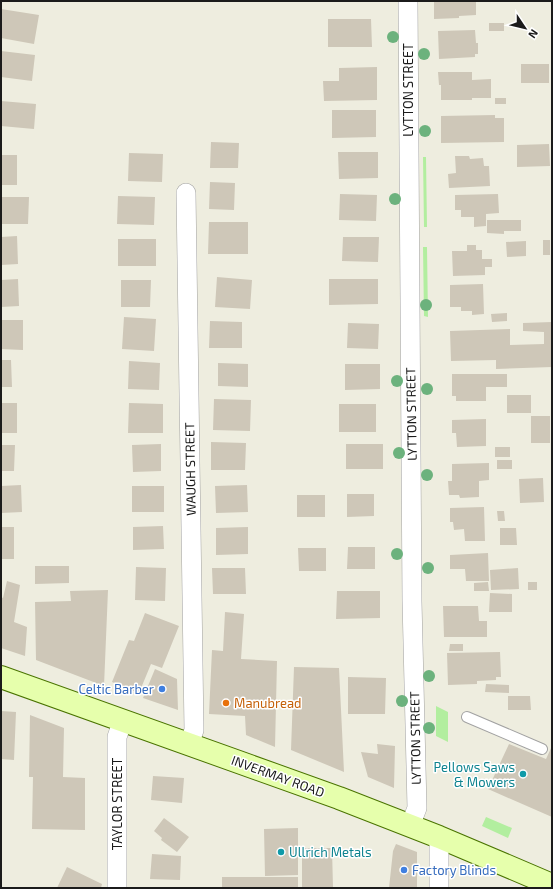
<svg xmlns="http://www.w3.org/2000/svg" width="553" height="889" viewBox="0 0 553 889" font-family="'Exo 2',sans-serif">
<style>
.grass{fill:#b2ee9f}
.building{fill:#cec7b8}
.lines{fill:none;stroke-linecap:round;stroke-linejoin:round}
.lane-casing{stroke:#a2a2a2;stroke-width:12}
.street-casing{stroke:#a2a2a2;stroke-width:20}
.secondary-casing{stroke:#4a7400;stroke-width:24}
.lane{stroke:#fff;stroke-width:10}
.street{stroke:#fff;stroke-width:19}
.secondary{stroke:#e6ffac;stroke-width:22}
.tree{fill:#6cb27d}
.shop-dot{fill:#3f7fe0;stroke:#fff;stroke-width:1.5}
.food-dot{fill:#e8710a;stroke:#fff;stroke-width:1.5}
.culture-dot{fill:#0f9aa8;stroke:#fff;stroke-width:1.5}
.labels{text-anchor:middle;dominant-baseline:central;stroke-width:3;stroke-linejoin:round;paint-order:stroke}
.street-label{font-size:13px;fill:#1b1b1b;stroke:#fff}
.shop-label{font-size:13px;fill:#366cbe;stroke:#fff;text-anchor:end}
.food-label{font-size:13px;fill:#c56008;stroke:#fff;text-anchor:start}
.culture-label{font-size:13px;fill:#0d838f;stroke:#fff;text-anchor:end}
</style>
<rect width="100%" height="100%" fill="#eeeddf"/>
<path class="grass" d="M423,157H426L427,227H424Z
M423,247H427L428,317L424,316Z
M436,706L448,712V742L436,736Z
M486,817L512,828L508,838L482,826Z"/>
<path class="building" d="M434,1H476V15L459,16V18L434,19Z
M1,9L39,15L34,44L1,38Z
M328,19H371L372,47H328Z
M489,23H504V31H489Z
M475,30L476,43H478V54H475V57L439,59L438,31Z
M1,51L35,55L32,81L1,77Z
M521,64H549V83H521Z
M377,67V100L324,101L323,81H339V68Z
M438,72H472V80L491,79V98H472V100H441V85H439Z
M495,98H506V104H495Z
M1,101L36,104L34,129L1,126Z
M332,110H376V137L332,138Z
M495,115V118H504V142L441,143V116Z
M211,142L239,143L238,168H210Z
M549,144L550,166L517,167V145Z
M338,152H378V178L339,179Z
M129,153L163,154L162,182L128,181Z
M1,155H17V185H1Z
M455,156H469L470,159L483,158L484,166H489L490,186L449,188L448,174L456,173Z
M210,182L235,183L234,210L209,209Z
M340,194L377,195L376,221L339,220Z
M498,194L499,213L486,214V226L474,227V217H461V210H455V195Z
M118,196L155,197L154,225L117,224Z
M1,197H29L28,224H1Z
M487,220H521V231H504V234L487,233Z
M209,222H248V254H208Z
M17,236L18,264L1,265V237Z
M343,237H379L378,262L342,261Z
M118,239H156V266H118Z
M543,240H550V255H543Z
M526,241V256L507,257L506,242Z
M467,245H476V250H482V259H492V267H485V275L453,276L452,251H467Z
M217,277L252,280L250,309L215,307Z
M18,279L19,306L1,307V280Z
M329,279H378V304L329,305Z
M121,280H151L150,307H121Z
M483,284L484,314L472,315V311H461V307H450V285Z
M507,313V321L492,322L491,314Z
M124,317L156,319L154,351L122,349Z
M1,320H23V350L1,349Z
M210,321L242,322V348H209Z
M552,322V367L496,369V360L451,361L450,331L510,329V345L544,344V332L523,331V323Z
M348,323L379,324L378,349L347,348Z
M1,360H11L12,387H1Z
M129,361L160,363L159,390L128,389Z
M218,363L248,364V387L218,386Z
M345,364H380V389L345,390Z
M452,374H507V387H486V401H456V396H452Z
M507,395H531V413H507Z
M214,399L251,400L250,431L213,430Z
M1,403H17V433H1Z
M129,403L163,404V433H128Z
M339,404H376V432H339Z
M531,416H550V443H531Z
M486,419V446L457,447L456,433H452V420Z
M211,442L246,443L245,470H211Z
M161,444V471L133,472L132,445Z
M346,444H383V469H346Z
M1,445H15L14,471H1Z
M495,447H510V457H495Z
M497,460H512V469H497Z
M489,463V480L479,481V497L460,498L459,495H449L448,481H452V464Z
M543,478L544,502L520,503L519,479Z
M21,485L22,512L1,513V486Z
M247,485L248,512L216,513L215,486Z
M132,486H164V512H132Z
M347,494H374V516L347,517Z
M297,495H325V517H297Z
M484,507L485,541H465L464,529L454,530L453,522H450V508Z
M497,511H504L505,521H498Z
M163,526L164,549L133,550V527Z
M1,527H14V559H1Z
M248,527V554L216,555V528Z
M500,528H516L517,545H500Z
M348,547H375V569H347Z
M298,548H326V571H299Z
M488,553L489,581H466L465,569H450V555Z
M35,566H69V583L35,584Z
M136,567L166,568L165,601L135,600Z
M212,568H245L246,594H213Z
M518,568L519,589L491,590L490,570Z
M7,581L20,585L14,622L27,627L25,656L1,648V597L3,598Z
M488,582L489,591H474V583Z
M528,582H537V590H528Z
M108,590L104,686L36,660L35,602L71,601L70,591Z
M337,591H380V618L336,619Z
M490,593L512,594V612H489Z
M443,606H478L479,621H487V637H444Z
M225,612L244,614L241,659L277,661L275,747L246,735L245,716L209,714L212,650L223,651Z
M145,613L179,626L162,668L151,664L139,693L112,682L129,640L134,641Z
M450,644H463V651H449Z
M500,652L501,677H496V680L477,681V684L448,685L447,653Z
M294,667L339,668L344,772L291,750Z
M155,669L177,679L178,710L143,698Z
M348,677L386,678L385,714H348Z
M486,684L509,685V693L485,692Z
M508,696H530L531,710H508Z
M1,711L16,712L14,760L1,759Z
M30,715L64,728L63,777L85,778V830L32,829L33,777H29Z
M377,744L395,746L394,788L368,777L361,752L378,754Z
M509,744L546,759L552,746V817L488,789Z
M153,776L184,778L182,803L151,800Z
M164,818L189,837L177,852L161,840L162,838L154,831Z
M298,828V875L265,876L264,829Z
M396,844L417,852V888H389L393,851Z
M302,848H332L333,888H302Z
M152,854L181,856L180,880L150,879Z
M67,867L102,884L101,888H57Z
M222,877H298V888H222Z"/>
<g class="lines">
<g class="lane-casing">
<path id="lane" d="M467,717L542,749"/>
</g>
<g class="street-casing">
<path id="street" d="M408,1L412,601L417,808L410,826
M186,193L194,730L189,745
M439,837V888
M117,888V737L123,720"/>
</g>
<g class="secondary-casing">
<path id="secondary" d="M1,677L339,798L439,837L552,885"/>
</g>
<use href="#lane" class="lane"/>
<use href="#street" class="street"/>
<use href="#secondary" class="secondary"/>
</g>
<g class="tree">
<circle cx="393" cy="37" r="6"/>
<circle cx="424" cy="54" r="6"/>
<circle cx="425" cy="131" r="6"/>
<circle cx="395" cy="199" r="6"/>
<circle cx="426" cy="305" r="6"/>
<circle cx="397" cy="381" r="6"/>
<circle cx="427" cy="389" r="6"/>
<circle cx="399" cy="453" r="6"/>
<circle cx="427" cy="475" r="6"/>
<circle cx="397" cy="554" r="6"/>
<circle cx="428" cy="568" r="6"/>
<circle cx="429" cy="676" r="6"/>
<circle cx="402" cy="701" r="6"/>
<circle cx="429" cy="728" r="6"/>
</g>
<g class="shop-dot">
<circle cx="162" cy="689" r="4"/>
<circle cx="404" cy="870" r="4"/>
</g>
<circle class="food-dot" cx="226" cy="703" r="4"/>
<g class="culture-dot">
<circle cx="523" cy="774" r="4"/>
<circle cx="281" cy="852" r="4"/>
</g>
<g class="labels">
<g class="street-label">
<text transform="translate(408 90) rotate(-90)">LYTTON STREET</text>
<text transform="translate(411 414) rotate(-91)">LYTTON STREET</text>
<text transform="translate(190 469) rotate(-91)">WAUGH STREET</text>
<text transform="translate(415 738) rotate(-91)">LYTTON STREET</text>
<text transform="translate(278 776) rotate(20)">INVERMAY ROAD</text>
<text transform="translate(117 804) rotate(-90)">TAYLOR STREET</text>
</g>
<g class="shop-label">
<text x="154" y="689">Celtic Barber</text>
<text x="412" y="870" text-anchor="start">Factory Blinds</text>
</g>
<g class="food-label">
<text x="234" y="703">Manubread</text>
</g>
<g class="culture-label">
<text x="515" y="767">Pellows Saws<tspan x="515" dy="15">&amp; Mowers</tspan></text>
<text x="289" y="852" text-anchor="start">Ullrich Metals</text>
</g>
</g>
<rect width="553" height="889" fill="none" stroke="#1b1b1b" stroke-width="4"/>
<g transform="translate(525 28) rotate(125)" stroke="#ffffff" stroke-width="3" paint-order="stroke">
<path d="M0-3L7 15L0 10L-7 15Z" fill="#1b1b1b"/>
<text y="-6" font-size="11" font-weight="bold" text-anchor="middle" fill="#1b1b1b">N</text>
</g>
</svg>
